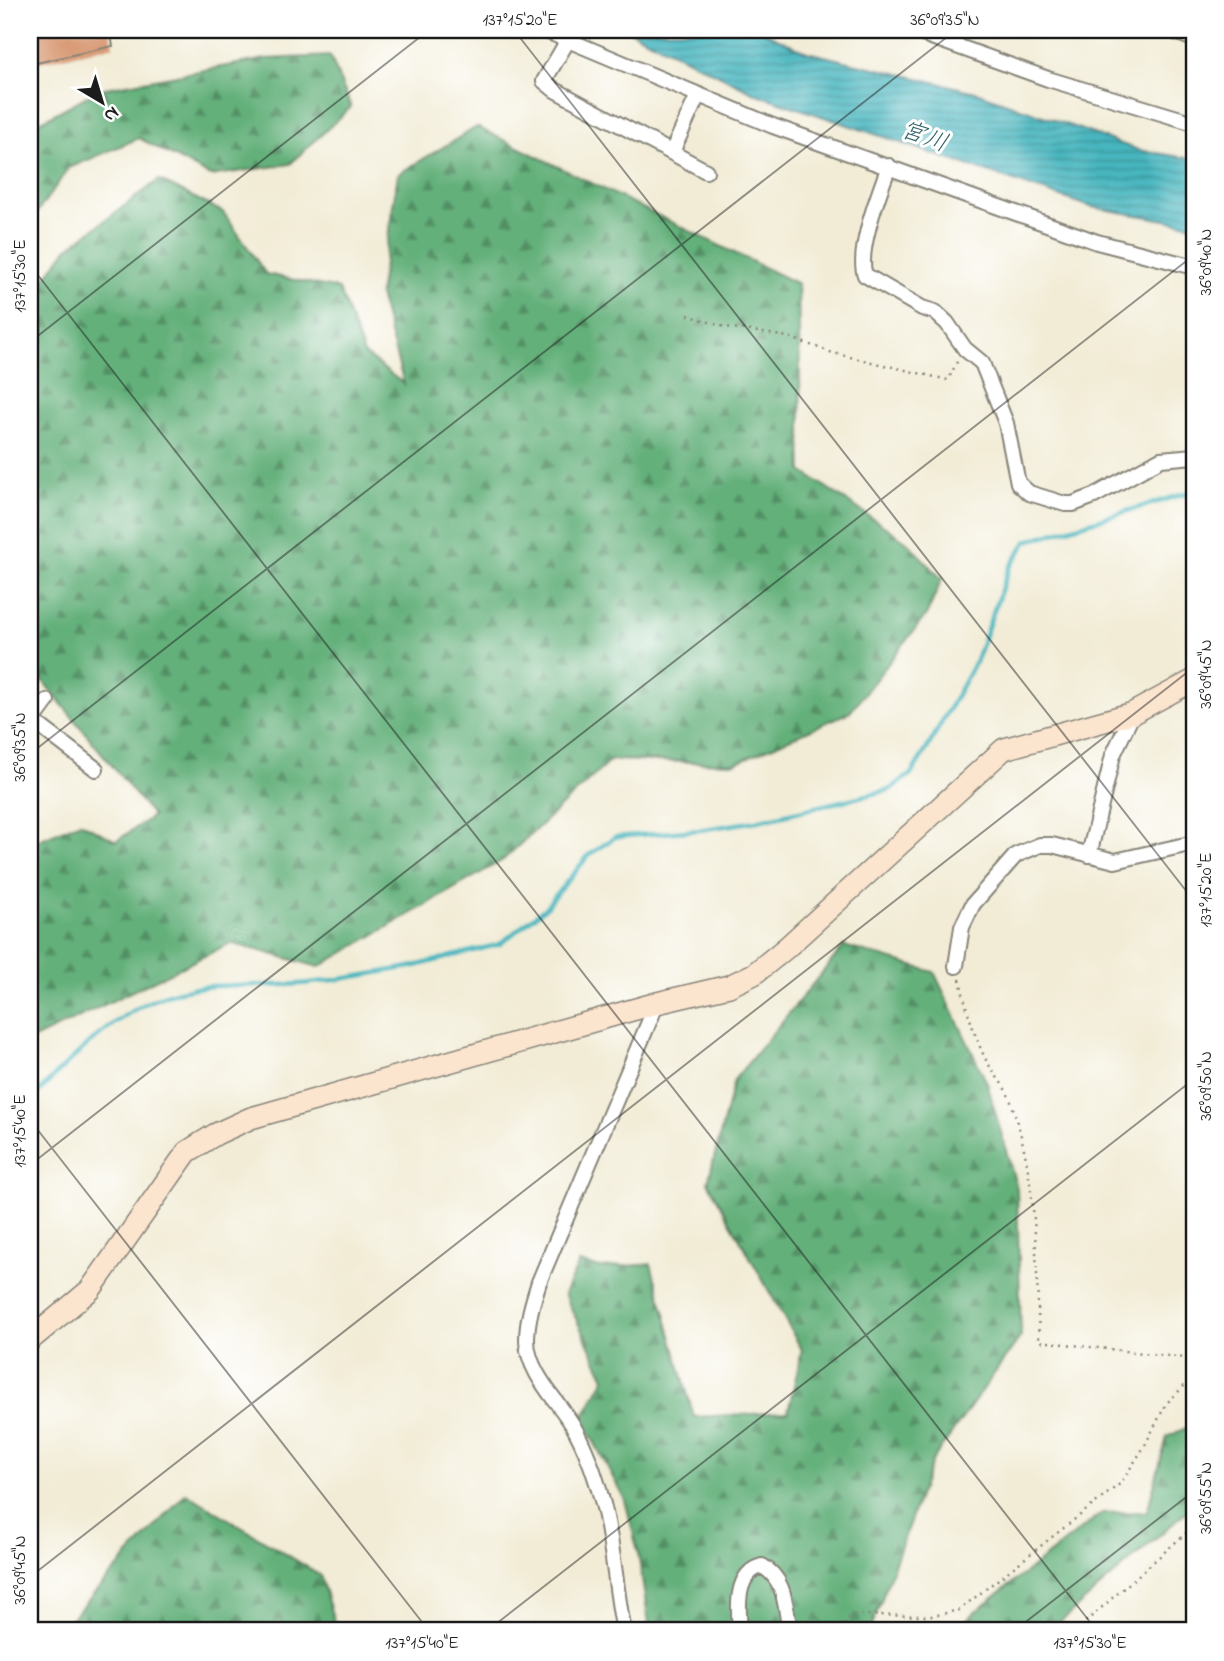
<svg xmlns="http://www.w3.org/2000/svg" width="1224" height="1661" viewBox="0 0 1224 1661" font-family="'Indie Flower','Klee One',sans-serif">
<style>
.forest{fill:url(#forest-firs);stroke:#40664b;stroke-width:2}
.water{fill:url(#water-rules);stroke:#32696e;stroke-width:2}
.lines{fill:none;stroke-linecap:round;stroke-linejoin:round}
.stream{stroke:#47b6bf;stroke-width:4.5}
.building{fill:#d6946d}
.street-casing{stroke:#878479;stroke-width:18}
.secondary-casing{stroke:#878479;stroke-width:24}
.path{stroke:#878479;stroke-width:2.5;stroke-dasharray:2 5;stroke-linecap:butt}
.street{stroke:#fff;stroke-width:14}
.secondary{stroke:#fce5cf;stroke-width:21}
.ticks{fill:none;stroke:#1c1c1c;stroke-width:2;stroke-opacity:0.45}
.labels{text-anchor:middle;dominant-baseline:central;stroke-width:6;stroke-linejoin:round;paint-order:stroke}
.water-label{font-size:24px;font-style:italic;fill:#2f6165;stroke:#fff}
.neatline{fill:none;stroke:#1c1c1c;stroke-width:2.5}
.ticks-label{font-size:18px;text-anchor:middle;fill:#1c1c1c}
</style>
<defs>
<pattern id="forest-firs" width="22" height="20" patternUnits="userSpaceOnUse" patternTransform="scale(1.75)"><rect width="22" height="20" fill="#63b07a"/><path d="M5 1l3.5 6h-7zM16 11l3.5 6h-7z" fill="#518e63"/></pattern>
<pattern id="water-rules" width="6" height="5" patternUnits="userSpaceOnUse" patternTransform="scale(1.75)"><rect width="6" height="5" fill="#47b6bf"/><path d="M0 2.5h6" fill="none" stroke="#3a939a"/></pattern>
</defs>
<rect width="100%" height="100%" fill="#fff"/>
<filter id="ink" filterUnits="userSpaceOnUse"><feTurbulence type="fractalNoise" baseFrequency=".0143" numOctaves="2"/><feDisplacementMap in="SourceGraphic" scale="14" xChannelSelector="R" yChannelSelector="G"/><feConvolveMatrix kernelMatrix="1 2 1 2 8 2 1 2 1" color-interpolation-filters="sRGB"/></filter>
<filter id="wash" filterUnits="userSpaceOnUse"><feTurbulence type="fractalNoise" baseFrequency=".00686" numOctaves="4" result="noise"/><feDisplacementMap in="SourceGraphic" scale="28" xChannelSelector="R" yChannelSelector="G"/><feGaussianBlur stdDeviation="1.57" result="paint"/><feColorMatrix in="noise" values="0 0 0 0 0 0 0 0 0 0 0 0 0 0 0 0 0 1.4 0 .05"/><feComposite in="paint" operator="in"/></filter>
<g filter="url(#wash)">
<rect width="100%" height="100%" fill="#f2ecd6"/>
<path class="forest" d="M330,56L351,107L290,164L210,176L139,138L69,168L30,222V127L100,89L265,59Z
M477,127L798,284L802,471L906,541L942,579L927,614L850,712L735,763L611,760L503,860L319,967L231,943L30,1041V844L80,822L116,841L153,816L34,670H30V298L67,249L159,180L223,212L266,274L339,289L364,354L404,384L379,295L398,174Z
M844,946L934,972L987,1083L1017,1189L1021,1336L932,1461L870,1631H650L638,1552L625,1500L582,1419L605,1378L564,1294L579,1263L601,1268L651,1264L694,1417L788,1412L802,1350L708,1182L734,1080Z
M1194,1424V1505L1050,1631H957L970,1616L1102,1513L1147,1512L1167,1437Z
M186,1493L320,1575L337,1631H68L69,1621Z"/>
<path class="water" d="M628,30H760L807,52L976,92L1138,150L1194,159V225L1091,207L759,95Z"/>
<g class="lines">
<path class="stream" d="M30,1101C64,1066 112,1016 158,998C204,979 252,988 300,984C337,981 375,973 411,967L500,944L545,908L589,855L615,837L699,830L757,821L889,790L911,774L928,747L976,660L1009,568L1027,541L1194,491"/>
</g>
<g id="blocks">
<path class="building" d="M30,30H110L113,46L32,64Z"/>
</g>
</g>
<g filter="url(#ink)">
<use href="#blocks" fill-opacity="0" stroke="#878479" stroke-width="2"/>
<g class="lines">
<g class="street-casing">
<path id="street" d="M544,30L773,126L1097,242L1194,267
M912,30L1048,79L1194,123
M1170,30L1194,39
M568,40L544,81L555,90L706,171
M672,152L698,95
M889,166C880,191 856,251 865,275L922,308L935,312L947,323L965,349L982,363L1006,423L1018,483L1029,493L1065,504H1073L1094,496L1161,459L1194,456
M30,724L41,727L96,769
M30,724L47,701
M1089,855L1113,755L1133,713
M956,966L962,927L973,904L1016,855L1040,845H1052L1115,861L1194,843
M624,1631C615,1589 614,1546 603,1504C596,1477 586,1448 572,1424C556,1399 527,1371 527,1340C527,1320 533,1301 539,1282L657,1003
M740,1631C738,1608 735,1573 762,1566C786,1579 785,1607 790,1631"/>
</g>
<g class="secondary-casing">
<path id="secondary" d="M30,1340L90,1290L187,1152L216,1134L251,1118L657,1003L729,986L754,974L786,948L1004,749L1133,713L1194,680"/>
</g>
<path class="path" d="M1188,50L1194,67
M1190,107L1194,94
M688,315L721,326L788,337L833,353L948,380L958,360
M960,979C965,1004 973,1032 984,1056C992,1073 1005,1084 1011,1102C1038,1180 1036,1260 1039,1341L1194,1359
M841,1631L847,1619L854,1615L933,1616L959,1610L1121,1483L1144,1447L1166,1404L1194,1376
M998,1631C1017,1618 1032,1622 1051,1631
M1075,1631L1194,1526"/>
<use href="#street" class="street"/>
<use href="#secondary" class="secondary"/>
</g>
</g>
<path class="ticks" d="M514,30L1194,901M1181,30L1194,46M30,265L1097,1631M30,342L429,30M30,754L956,30M30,1120L429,1631M30,1165L1194,255M30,1577L1194,667M487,1631L1194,1079M1014,1631L1194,1491"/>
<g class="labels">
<g class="water-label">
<text transform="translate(924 138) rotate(20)">宮川</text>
</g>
</g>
<rect width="1224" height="1661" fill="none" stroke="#fff" stroke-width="77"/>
<g transform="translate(102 102) rotate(142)" stroke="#ffffff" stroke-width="5" paint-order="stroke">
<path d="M0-5L12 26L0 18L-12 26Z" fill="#1c1c1c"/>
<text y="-10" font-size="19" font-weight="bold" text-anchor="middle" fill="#1c1c1c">N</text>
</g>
<rect x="38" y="38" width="1148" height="1584" class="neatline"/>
<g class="ticks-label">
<text x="520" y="25">137°15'20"E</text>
<text x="945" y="25">36°09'35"N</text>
<text transform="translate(1205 262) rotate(-90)" y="6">36°09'40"N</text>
<text transform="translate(19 276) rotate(-90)" y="6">137°15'30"E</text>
<text transform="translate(1205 674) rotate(-90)" y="6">36°09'45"N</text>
<text transform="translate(19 747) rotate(-90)" y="6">36°09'35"N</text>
<text transform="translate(1205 890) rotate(-90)" y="6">137°15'20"E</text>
<text transform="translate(1205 1086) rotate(-90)" y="6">36°09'50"N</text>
<text transform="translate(19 1131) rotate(-90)" y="6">137°15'40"E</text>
<text transform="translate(1205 1498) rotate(-90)" y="6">36°09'55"N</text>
<text transform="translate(19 1570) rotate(-90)" y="6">36°09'45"N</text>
<text x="422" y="1648">137°15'40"E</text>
<text x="1090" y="1648">137°15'30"E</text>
</g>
</svg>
